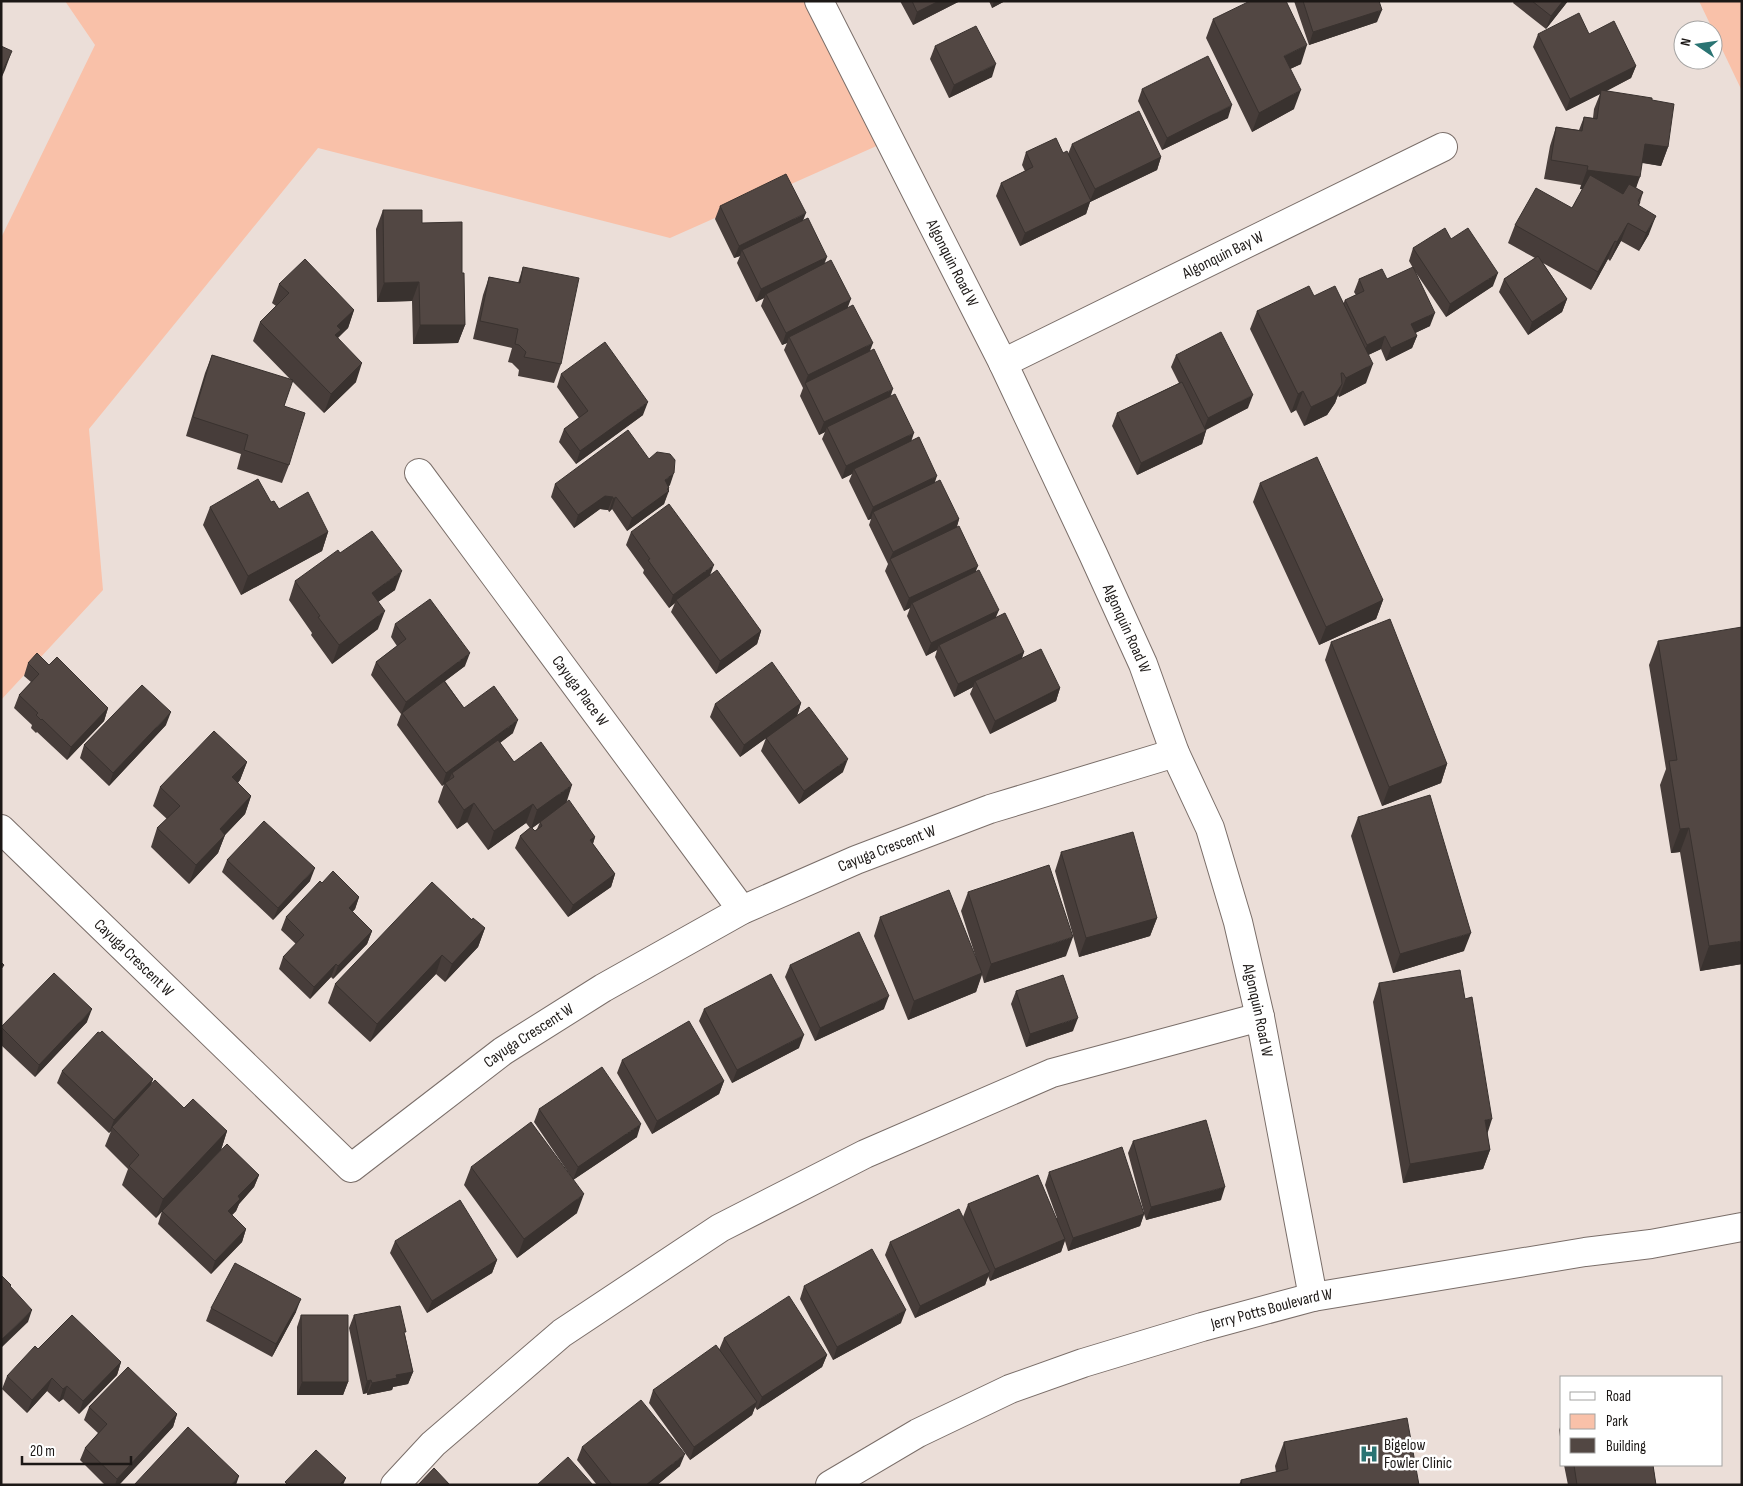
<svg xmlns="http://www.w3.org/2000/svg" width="1743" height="1486" viewBox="0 0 1743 1486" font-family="'Sofia Sans Condensed',sans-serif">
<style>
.green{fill:#f9c1a9}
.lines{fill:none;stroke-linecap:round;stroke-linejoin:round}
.minor-casing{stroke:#7a6e69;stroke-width:30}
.minor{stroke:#fff;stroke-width:28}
.wall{fill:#473d3a;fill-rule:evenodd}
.shaded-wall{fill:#39322f}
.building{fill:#524743;stroke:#39322f}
.labels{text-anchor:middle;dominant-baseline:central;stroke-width:5;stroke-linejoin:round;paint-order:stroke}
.street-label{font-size:16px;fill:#1c1816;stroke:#fff}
.poi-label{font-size:16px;fill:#1c1816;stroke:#fff;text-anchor:start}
</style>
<rect width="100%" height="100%" fill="#ebded8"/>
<path class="green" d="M65,1H819L890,140L670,238L318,148L89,429L103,590L1,700V238L95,45Z
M1699,1H1742V91Z"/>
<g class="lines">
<g class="minor-casing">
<g id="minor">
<path id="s1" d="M819,1L1003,363L1093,554L1143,664L1175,753L1210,828L1238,922L1260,1017L1313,1297"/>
<path id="s2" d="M1003,363L1443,147"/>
<path id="s3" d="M419,473L742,910"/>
<path id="s4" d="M1,829L351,1168L503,1051L603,988L742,910L856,860L990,809L1175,753"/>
<path d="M395,1485L433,1444L562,1333L720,1228L865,1154L1052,1073L1260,1017"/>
<path id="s5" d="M830,1485L918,1433L1010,1389L1083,1363L1202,1327L1313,1297L1585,1252L1651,1244L1742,1227"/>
</g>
</g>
<use href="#minor" class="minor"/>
</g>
<path class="wall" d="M900,1H960L913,25Z
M989,1H1005L992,8Z
M1294,1H1379L1377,22L1309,45Z
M1514,1H1568L1546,29L1513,3Z
M1213,19L1301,64L1290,69L1294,109L1252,132L1206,38Z
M1538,34H1589L1636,66L1631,78L1606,91L1652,100L1668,147L1661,166L1642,163L1636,188L1643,192L1639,206L1649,234L1639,251L1621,241L1610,261L1608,259L1591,290L1543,263L1567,299L1562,312L1528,335L1499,292L1504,279L1535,258L1508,243L1515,225L1572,208L1583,189H1580L1581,185L1544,179L1550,146L1556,127L1579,130L1584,117L1593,118L1594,109L1600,94L1566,111L1533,47Z
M935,46L992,77L949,98L930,59Z
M1142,89L1228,118L1162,150L1138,101Z
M1072,144L1161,157L1157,170L1090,202L1086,214L1020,246L996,196L1001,183L1025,171L1022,165L1026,152L1063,153L1068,154Z
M720,206L803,221L824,264L848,308L911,441L934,483L959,519L957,527L996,617L1024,652L1022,658L1060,688L1056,701L990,734L970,694L973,687L954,697L935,657L937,650L926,656L907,616L910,608L904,611L885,571L888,564L869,525L871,519L868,520L849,481L852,474L842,479L822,439L825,432L819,435L800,396L803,388L784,350L787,343L782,345L761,306L764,298L756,302L737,263L740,256L734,258L715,219Z
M383,210L422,223L462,273L465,325L458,343L413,344L412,301L377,302L376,229Z
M1451,239L1493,286L1446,317L1414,270L1430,326L1415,333L1417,336L1412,348L1386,361L1381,349L1368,355L1366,383L1339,397L1338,395L1335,403L1327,415L1304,426L1296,410L1291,413L1250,329L1257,311L1314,296L1343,304L1345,300L1356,295L1354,292L1359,279H1387L1413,268L1409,261L1413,248Z
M523,267L561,364L554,383L518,376L519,370L512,363L508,362L512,348L473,339L483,295L489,277L518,283Z
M279,284L354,310L348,328L338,338L356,382L324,413L292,381L284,406L289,465L282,483L237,469L241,454L186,436L205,373L212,355L291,380L253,341L260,322L276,306L272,303Z
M1176,355L1248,408L1206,430L1202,444L1137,475L1112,426L1117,413L1179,383L1171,367Z
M561,374L643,415L576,464L559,442L564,429L579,418L557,387Z
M649,459L670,485L669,486V491L664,504L627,531L612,509L609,512L608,510L600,509L574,528L551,497L555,484Z
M1260,483L1383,600L1376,619L1319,645L1253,502Z
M271,502L279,509L328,532L322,551L241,595L203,525L210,507Z
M631,532L710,575L761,631L757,644L716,674L671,612L675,603L669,608L643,573L644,570L626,545Z
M340,553L395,590L378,602V629L332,664L311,635L312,633L289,600L295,581Z
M395,624L465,666L445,681L464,708L513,733L500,743L514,762L566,802L595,837L593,844L615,874L611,887L568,917L515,848L520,836L530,828L526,823L488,850L467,822L457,829L438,802L444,784L442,786L397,725L401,714L371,675L376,662L397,646L391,637ZM540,822L537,829L535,831L532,828Z
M1658,641L1742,964L1700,971L1680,852L1671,853L1660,785L1666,769L1649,665Z
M1331,642L1447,764L1441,783L1382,806L1325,660Z
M28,663L49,665L108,708L104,721L67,760L37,732L36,733L31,728L32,725L14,708L19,695L31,682L24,676Z
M801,703L797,716L843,772L799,804L761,751L766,738L740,757L710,717L715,704Z
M166,725L109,786L80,758L84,745Z
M247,762L240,780L238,783L251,796L245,814L225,835L218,853L189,884L151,847L157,828L167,819L153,806L160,787Z
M1358,817L1464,951L1393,973L1351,836Z
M1061,852L1157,918L1150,936L1079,957L1055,871Z
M227,860L310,881L273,920L222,872Z
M968,892L1066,956L984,983L982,975L976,992L908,1020L874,936L880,917L976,958L961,911Z
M359,897L355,909L352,912L372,931L367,944L333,979L331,977L310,999L279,969L283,957L296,944L281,930L286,917Z
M472,920L485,928L478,947L445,982L436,974L370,1042L328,1003L335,984Z
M790,965L884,1009L815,1041L785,977Z
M1379,983L1487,1133L1490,1150L1483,1169L1403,1183L1373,1002Z
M1016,991L1073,1031L1026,1047L1011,1004Z
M704,1009L799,1048L732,1083L699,1021Z
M87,1022L35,1077L1,1045V1027Z
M622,1060L724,1081L719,1094L652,1134L617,1073Z
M62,1071L153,1079L151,1085L184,1108L227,1131L221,1150L178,1195L259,1175L254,1187L239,1204L236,1211L232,1215L246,1229L242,1242L211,1274L158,1224L162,1211L156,1218L122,1185L128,1169L105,1146L111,1131L109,1133L57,1083Z
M539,1109L637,1137L573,1180L577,1213L517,1258L464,1185L471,1167L572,1178L534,1122Z
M1133,1141L1221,1200L1146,1220L1144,1214L1140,1226L1068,1251L1065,1241L1061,1252L990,1281L988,1276L985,1285L915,1318L885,1255L890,1242L966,1224L963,1217L968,1204L1057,1218L1045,1185L1049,1172L1144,1213L1128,1153Z
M395,1241L497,1260L492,1273L427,1313L390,1253Z
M804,1286L901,1323L833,1360L800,1299Z
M211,1308L296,1312L272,1357L206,1321Z
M301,1315L348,1382L343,1395H297V1327Z
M354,1315L405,1335L413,1372L408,1384L393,1387L392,1390L367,1395V1393L363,1394L349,1328Z
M724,1338L827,1355L822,1367L757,1410L755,1407L752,1415L690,1460L649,1403L653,1390L719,1350Z
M38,1349L121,1362L117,1375L79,1414L63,1399L59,1402L47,1391L27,1413L2,1389L7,1376Z
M89,1407L177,1414L173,1427L119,1485H105L80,1460L85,1448L98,1433L84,1420Z
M1562,1422V1450L1559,1430Z
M1284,1442L1419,1485H1239L1241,1480L1276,1472L1275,1466Z
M582,1447L680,1466L657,1485H597L577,1460Z
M1564,1465H1653L1656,1485H1568Z"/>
<path class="shaded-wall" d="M939,1H960L913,25L917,12Z
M994,1H1005L992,8Z
M1563,1H1568L1546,29L1551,16Z
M1382,10L1377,22L1309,45L1313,32Z
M1307,45L1301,64L1277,75L1284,56Z
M12,51L5,70L1,79V74Z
M996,64L992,77L949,98L954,85Z
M1636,66L1631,78L1601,94V90L1600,94L1566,111L1570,99Z
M1301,90L1294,109L1252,132L1259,113Z
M1232,105L1228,118L1162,150L1167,138Z
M1645,144L1668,147L1661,166L1639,162Z
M1161,157L1157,170L1090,202L1086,214L1020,246L1025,233L1090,201L1095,189Z
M1587,170L1640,177L1633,196L1580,189Z
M806,213L801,226L742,250L740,256L734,258L739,246Z
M1656,216L1649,234L1639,251L1646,233Z
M1628,223L1621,241L1610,261L1617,242Z
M1615,241L1608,259L1591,290L1598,272Z
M827,257L822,270L766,294L764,298L756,302L761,289Z
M1498,273L1493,286L1446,317L1450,304Z
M419,282L412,301L377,302L384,283Z
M851,299L846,312L789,337L787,343L782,345L786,333Z
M1567,299L1562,312L1528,335L1532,322Z
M354,310L348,328L338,337L334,349L329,354L337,326Z
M1435,313L1430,326L1407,337L1411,324Z
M420,325H465L458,343L413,344Z
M1385,336L1381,349L1362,358L1367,345Z
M1417,336L1412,348L1386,361L1391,348Z
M873,343L868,356L805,383L808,375Z
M362,363L356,382L324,413L331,394Z
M1373,364L1366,383L1339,397L1346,378Z
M1342,384L1335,403L1327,415L1304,426L1311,407Z
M893,389L889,401L827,427L825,432L819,435L824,422Z
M1303,391L1296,410L1291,413L1298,394Z
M1253,395L1248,408L1203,431L1208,418Z
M648,402L643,415L576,464L580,451Z
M1206,431L1202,444L1137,475L1141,463Z
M914,433L910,445L854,469L852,474L842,479L846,466Z
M674,473L670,485L660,492L665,480Z
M937,476L933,488L873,512L871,519L868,520L873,507Z
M669,488L664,504L627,531L632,518L667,489Z
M605,496L613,497L608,510L600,509L574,528L578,515Z
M616,497L612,509L609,512L613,499Z
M959,519L955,532L890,559L893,552Z
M328,532L322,551L241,595L248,576Z
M714,565L709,578L676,600L675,603L669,608L673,595Z
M978,566L973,578L912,603L910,608L904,611L909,598Z
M402,571L395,590L365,611L372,593Z
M1383,600L1376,619L1319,645L1326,627Z
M999,610L994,622L939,645L937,650L926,656L931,643Z
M385,611L378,629L332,664L339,645Z
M761,631L757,644L716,674L720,661Z
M1024,652L1019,665L975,681L973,687L954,697L958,684Z
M470,653L465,666L401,714L406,702Z
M1060,688L1056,701L990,734L995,721Z
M801,703L797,716L740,757L744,745Z
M108,708L104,721L67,760L71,747Z
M171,712L166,725L109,786L113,773Z
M518,720L513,733L454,777L452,773L449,780L442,786L446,773Z
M848,759L843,772L799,804L804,791Z
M247,762L240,780L225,796L232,777Z
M1447,764L1441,783L1382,806L1389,787Z
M572,785L566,804L531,829L537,810Z
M251,796L245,814L225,835L218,853L189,884L196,865L220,829Z
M474,803L467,822L457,829L464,810Z
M533,804L526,823L488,850L494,831Z
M1689,828L1680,852L1671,853L1680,829Z
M595,837L591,849L590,840Z
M315,868L310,881L273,920L278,908Z
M615,874L611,887L568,917L573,905Z
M359,897L355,909L344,921L349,908Z
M1157,918L1150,936L1079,957L1086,938Z
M485,928L478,947L445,982L452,964Z
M372,931L367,944L333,979L338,966Z
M1471,933L1464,951L1393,973L1400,954Z
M1073,937L1066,956L984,983L991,964Z
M1742,941V964L1700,971L1709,946Z
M442,955L436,974L370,1042L377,1024Z
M336,964L331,977L310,999L314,987Z
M982,973L976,992L908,1020L914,1001Z
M889,996L884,1009L815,1041L820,1028Z
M92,1009L87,1022L35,1077L39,1065Z
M1078,1018L1073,1031L1026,1047L1030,1034Z
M804,1035L799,1048L732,1083L737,1070Z
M153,1079L148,1091L112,1127L111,1131L109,1133L114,1120Z
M724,1081L719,1094L652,1134L657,1121Z
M1492,1119L1486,1138L1485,1120Z
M641,1124L637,1137L573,1180L578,1167Z
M227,1131L221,1150L156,1218L163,1199Z
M1490,1150L1483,1169L1403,1183L1410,1164Z
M259,1175L254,1187L239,1204L236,1211L223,1224L228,1211L238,1196Z
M1225,1187L1221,1200L1146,1220L1151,1207Z
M584,1194L577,1213L517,1258L524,1239Z
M1144,1214L1140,1226L1068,1251L1073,1238Z
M246,1229L242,1242L211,1274L215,1261Z
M1065,1239L1061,1252L990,1281L995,1269Z
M497,1260L492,1273L427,1313L432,1301Z
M990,1272L985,1285L915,1318L920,1306Z
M301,1299L296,1312L272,1357L276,1344Z
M32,1310L28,1322L1,1348V1340Z
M906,1310L901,1323L833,1360L837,1347Z
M827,1355L822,1367L757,1410L762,1397Z
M121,1362L117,1375L79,1414L83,1401Z
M413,1372L408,1384L393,1387L392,1390L367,1395L372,1383L396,1375Z
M52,1378L47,1391L27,1413L32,1400Z
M371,1380L367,1393L363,1394L367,1381Z
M302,1382H348L343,1395H297Z
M67,1386L63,1399L59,1402L63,1389Z
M757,1402L752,1415L690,1460L694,1447Z
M177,1414L173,1427L119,1485H115L117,1479Z
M685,1454L680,1466L657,1485H646Z
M239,1476L236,1485H231Z
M346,1478L343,1485H339Z"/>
<path class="building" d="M912,1H939L917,12Z
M1250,1H1286L1307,45L1284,56L1301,90L1259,113L1213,19Z
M1303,1H1379L1382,10L1313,32Z
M1532,1H1563L1551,16Z
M1579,13L1589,34L1614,21L1636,66L1570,99L1538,34Z
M976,26L996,64L954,85L935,46Z
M1,46L12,51L1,74Z
M1208,56L1232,105L1167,138L1142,89Z
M1601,90L1652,98V100L1674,104L1668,147L1645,144L1640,177L1587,170L1588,166L1551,160L1556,127L1582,131L1584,117L1597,119Z
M1139,111L1161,157L1095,189L1072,144Z
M1056,138L1063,153L1067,151L1091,201L1025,233L1001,183L1033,167L1026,152Z
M786,174L806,213L739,246L720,206Z
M1590,175L1623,194L1629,184L1643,192L1638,201L1640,202L1638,205L1656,216L1646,233L1628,223L1617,242L1615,241L1598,272L1515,225L1536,188L1572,208Z
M383,210H422V223L462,222V273H464L465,325H420L419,282L384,283Z
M808,218L827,257L761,289L742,250Z
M1445,228L1451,239L1468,228L1498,273L1450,304L1413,248Z
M1538,256L1567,299L1532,322L1504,279Z
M305,259L354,310L337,326L341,330L335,335L362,363L331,394L260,322L289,293L279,284Z
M831,260L851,299L786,333L766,294Z
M523,267L579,278L561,364L524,357L526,352L519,345L515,344L518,329L480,321L489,277L520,283Z
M1413,267L1435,313L1411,324L1417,336L1391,348L1385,336L1367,345L1345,300L1364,291L1359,279L1382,269L1387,279Z
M1309,286L1314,296L1335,286L1373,364L1346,378L1343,373H1341L1342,384L1334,396L1311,407L1303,391L1298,394L1257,311Z
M853,305L873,343L808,375L789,337Z
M1221,332L1253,395L1208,418L1176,355Z
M605,342L648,402L580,451L564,429L588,411L561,374Z
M874,349L893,389L824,422L805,383Z
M212,355L293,380L284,406L305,413L289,465L244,450L248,435L193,417Z
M1182,382L1206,431L1141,463L1117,413Z
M895,394L914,433L846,466L827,427Z
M628,430L649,459L657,452L670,454L675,460L674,473L665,480L669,488L667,489L669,491L632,518L616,497L613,499V497L605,496L578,515L555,484Z
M919,437L937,476L873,507L854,469Z
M1317,457L1383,600L1326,627L1260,483Z
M258,479L271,502L274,501L279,509L308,492L328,532L248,576L210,507Z
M940,480L959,519L893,552L873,512Z
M669,504L714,565L673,595L648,560L650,559L631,532Z
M959,526L978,566L909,598L890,559Z
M372,531L402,571L372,593L385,611L339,645L318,617L320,616L295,581L338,550L340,553Z
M717,570L761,631L720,661L676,600Z
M979,570L999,610L931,643L912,603Z
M430,599L470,653L406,702L376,662L406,639L395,624Z
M1005,613L1024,652L958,684L939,645Z
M1390,619L1447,764L1389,787L1331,642Z
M1742,627V941L1709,946L1689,828L1680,829L1669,761L1677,760L1658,641Z
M1041,649L1060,688L995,721L975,681Z
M37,653L49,665L57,657L108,708L71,747L42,719L41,720L36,715L38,713L19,695L39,674L28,663Z
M772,662L801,703L744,745L715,704Z
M444,681L464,708L494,686L518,720L446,773L402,713Z
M142,685L171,712L113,773L84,745Z
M809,707L848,759L804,791L766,738Z
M214,731L247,762L232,777L251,796L220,829L225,835L196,865L157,828L180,806L160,787Z
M498,740L514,762L541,742L572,785L537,810L533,804L494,831L474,803L464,810L445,783L454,777L452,773Z
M1430,795L1471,933L1400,954L1358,817Z
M569,800L595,837L590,840L615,874L573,905L520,836L531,827L535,831L542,826L540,822Z
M264,821L315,868L278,908L227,860Z
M1133,832L1157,918L1086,938L1061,852Z
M1049,865L1073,937L991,964L968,892Z
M333,871L359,897L349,908L372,931L338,966L336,964L314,987L283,957L304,935L286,917L320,881L322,883Z
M432,882L472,920L473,918L485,928L452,964L442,955L377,1024L335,984Z
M949,890L982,973L914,1001L880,917Z
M859,932L889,996L820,1028L790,965Z
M1,962L4,965L1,969Z
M1460,970L1465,999L1472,997L1492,1119L1485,1120L1490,1150L1410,1164L1379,983Z
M54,973L92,1009L39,1065L1,1027Z
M771,974L804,1035L737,1070L704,1009Z
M1063,975L1078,1018L1030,1034L1016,991Z
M689,1021L724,1081L657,1121L622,1060Z
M102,1031L153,1079L114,1120L62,1071L98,1032L100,1033Z
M602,1067L641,1124L578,1167L539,1109Z
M155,1080L184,1108L193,1099L227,1131L163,1199L129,1166L139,1155L112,1127Z
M1206,1120L1225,1187L1151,1207L1133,1141Z
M531,1122L584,1194L524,1239L471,1167Z
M227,1144L259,1175L238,1196L240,1199L228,1211L246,1229L215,1261L162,1211Z
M1122,1147L1144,1214L1073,1238L1049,1172Z
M1038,1175L1065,1239L995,1269L968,1204Z
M460,1200L497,1260L432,1301L395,1241Z
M959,1209L990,1272L920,1306L890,1242Z
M872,1249L906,1310L837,1347L804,1286Z
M235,1263L301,1299L276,1344L211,1308Z
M1,1275L11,1285L10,1286L32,1310L1,1340Z
M789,1296L827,1355L762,1397L724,1338Z
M400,1306L406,1332H404L413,1372L396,1375L397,1378L372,1383L371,1380L367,1381L354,1315Z
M72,1315L121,1362L83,1401L67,1386L63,1389L52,1378L32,1400L7,1376L35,1346L38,1349Z
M301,1315H348V1382H302Z
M716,1345L757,1402L694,1447L653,1390Z
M128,1367L177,1414L117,1479L85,1448L107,1424L89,1407Z
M641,1400L685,1454L646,1485H612L582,1447Z
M1407,1418L1419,1485H1242L1241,1480L1288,1469L1284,1442Z
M188,1427L239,1476L231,1485H170L169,1484L168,1485H134Z
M316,1450L346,1478L339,1485H288L285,1482Z
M568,1457L593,1485H537Z
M1574,1465H1653L1656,1485H1577Z
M434,1468L450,1485H418Z"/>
<defs>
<g id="hospital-bare" transform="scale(1.5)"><path d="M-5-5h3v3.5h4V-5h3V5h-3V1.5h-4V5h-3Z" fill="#2a7473" stroke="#fff" stroke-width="2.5" paint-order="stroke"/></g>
</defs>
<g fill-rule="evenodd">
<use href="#hospital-bare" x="1369" y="1454"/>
</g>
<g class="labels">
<g class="street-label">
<text stroke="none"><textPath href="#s2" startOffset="245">Algonquin Bay W</textPath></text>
<text stroke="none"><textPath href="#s1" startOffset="294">Algonquin Road W</textPath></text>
<text stroke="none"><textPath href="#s1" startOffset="699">Algonquin Road W</textPath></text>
<text stroke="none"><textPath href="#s3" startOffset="271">Cayuga Place W</textPath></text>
<text stroke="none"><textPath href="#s4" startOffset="1114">Cayuga Crescent W</textPath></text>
<text stroke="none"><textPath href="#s4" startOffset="185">Cayuga Crescent W</textPath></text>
<text stroke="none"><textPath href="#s1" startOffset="1104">Algonquin Road W</textPath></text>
<text stroke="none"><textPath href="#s4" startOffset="709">Cayuga Crescent W</textPath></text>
<text stroke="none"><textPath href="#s5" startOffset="478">Jerry Potts Boulevard W</textPath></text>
</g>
<g class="poi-label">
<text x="1384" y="1445">Bigelow<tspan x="1384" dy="18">Fowler Clinic</tspan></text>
</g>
</g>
<rect width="1743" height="1486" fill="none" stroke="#1c1816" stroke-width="5"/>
<rect x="1560" y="1376" width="162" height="90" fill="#ffffff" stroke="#a4a3a2"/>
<rect x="1570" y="1392" width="25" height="8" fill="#ffffff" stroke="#a4a3a2"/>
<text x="1606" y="1401" font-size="15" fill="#1c1816">Road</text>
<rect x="1570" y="1414" width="25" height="15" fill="#f9c1a9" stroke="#a4a3a2"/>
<text x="1606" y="1426" font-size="15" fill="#1c1816">Park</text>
<rect x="1570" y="1438" width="25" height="15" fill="#524743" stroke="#a4a3a2"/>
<text x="1606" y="1451" font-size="15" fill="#1c1816">Building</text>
<g transform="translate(1698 45) rotate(283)"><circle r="24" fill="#ffffff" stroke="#a4a3a2"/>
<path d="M0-4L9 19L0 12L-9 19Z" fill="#2a7473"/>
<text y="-8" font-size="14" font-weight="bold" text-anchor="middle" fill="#1c1816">N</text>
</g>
<path d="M22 1456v8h109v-8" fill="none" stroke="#1c1816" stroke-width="2.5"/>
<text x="30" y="1456" font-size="15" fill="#1c1816" stroke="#ffffff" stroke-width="4" paint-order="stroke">20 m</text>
</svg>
